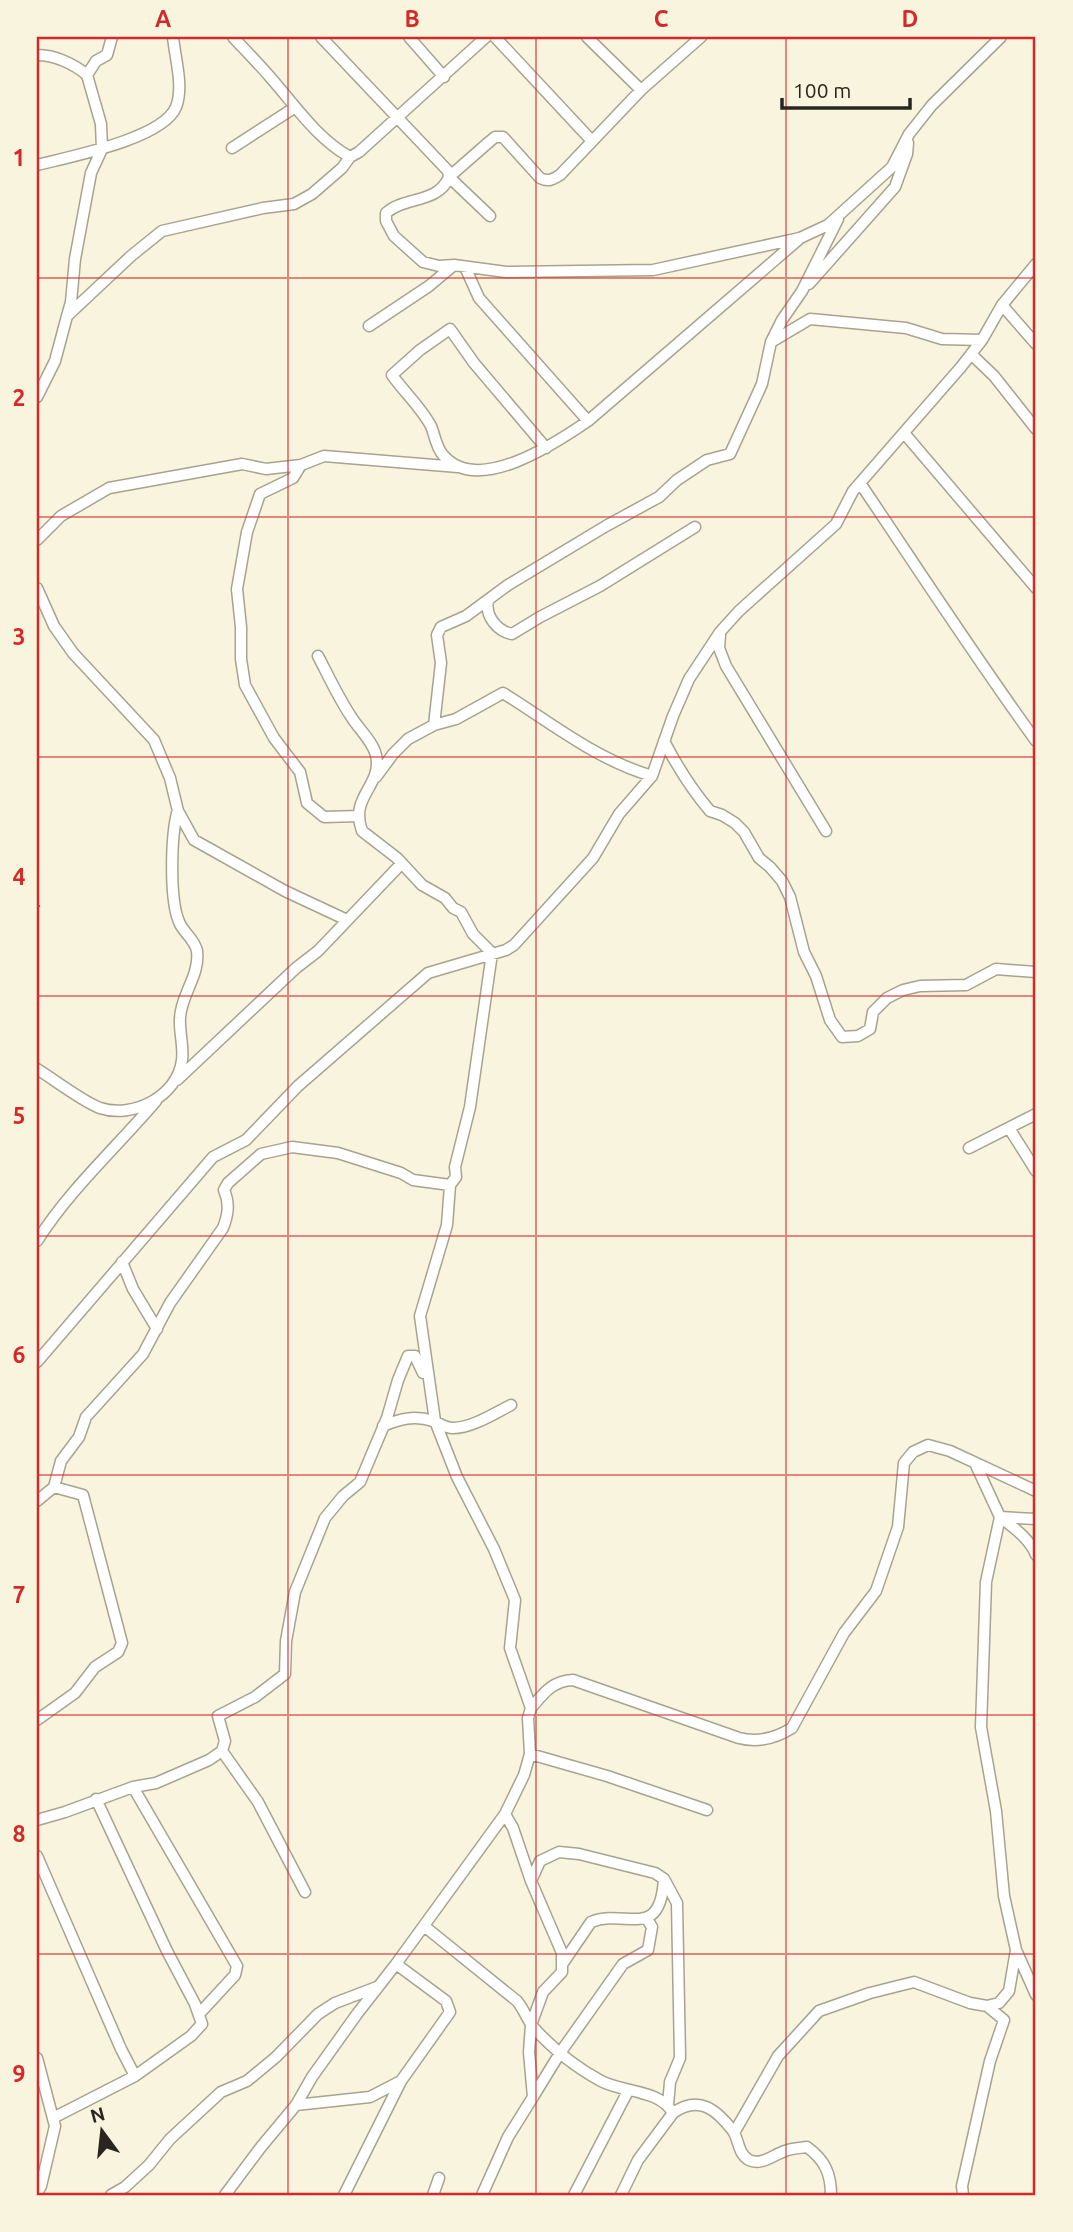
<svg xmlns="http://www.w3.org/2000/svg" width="1073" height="2232" viewBox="0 0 1073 2232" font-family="Ubuntu,sans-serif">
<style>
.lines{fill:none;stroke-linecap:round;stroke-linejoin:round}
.stream{stroke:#887b42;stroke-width:2.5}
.street-casing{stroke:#a8a38f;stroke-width:13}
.street{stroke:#fff;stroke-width:10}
.grid{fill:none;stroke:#d62828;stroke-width:2;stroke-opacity:0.55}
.neatline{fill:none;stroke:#d62828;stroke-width:2.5}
.grid-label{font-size:23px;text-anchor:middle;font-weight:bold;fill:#d62828}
</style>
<rect width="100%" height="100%" fill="#f9f4de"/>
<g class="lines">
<path class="stream" d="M37,907L39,906"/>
<g class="street-casing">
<path id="street" d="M112,37L107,55L96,61L87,75L101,124L102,149L91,173L75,259L71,302L67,316L131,256L162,231L263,208L294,204L312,194L342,168L350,157
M233,37C245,50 258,63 270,77C294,104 317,139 350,157L359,152L486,37
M321,37L448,171L449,177C438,204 405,196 386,213V221L394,236L423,262L439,266L454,265L506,272L653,270L800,238L828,225L892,167L909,134L932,105L1001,37
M409,37L444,77
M495,37L592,141
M587,37L641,90
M37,55C55,55 74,64 87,75
M232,148L294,108
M37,165C68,157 163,139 176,107C184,87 175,58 173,37
M490,216L449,177L489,142L495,137H503L540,178C548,182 552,180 560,175L641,90L701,37
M465,267L479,298L588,421
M809,284L895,187L907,154L908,143
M1002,305L1036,344
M369,326L429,286L454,265
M773,341L810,319L906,328L942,339L982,340
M971,354L994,376L1036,429
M37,397L55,361L67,316
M904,433L1036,588
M546,448L474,363L450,329L420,350L392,375C404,392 421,407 431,426C435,436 436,447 443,455C477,496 556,443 588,421L798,240
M860,483C918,569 975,657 1036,741
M37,540L61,516L109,488L242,464L266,469L301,465
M37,588L54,626L73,653L154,740L170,778L178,811L194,840L285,891L347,920
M488,601C485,616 497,631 512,634L540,617L600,586L695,527
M720,635L719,648L726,666L826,831
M318,656C329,677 339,699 352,718C359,729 373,742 376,755C383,786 349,796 362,831L397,858L422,885L445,898L453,908L461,912L473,934L492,953L470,1107L455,1167L456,1177L450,1185L447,1225L420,1316L435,1421L457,1477L494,1549L515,1600L510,1648L531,1708L528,1718L530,1754L524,1775L505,1814L513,1828L531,1881L562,1953V1972L543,1992L531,2025L529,2052L533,2097L508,2137L482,2195
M434,725L441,663L437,635L441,627L466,616L508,585L606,526L659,497L677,480L707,460L730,454L762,384L771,342L782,320L802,291L838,219
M664,741C677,766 692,790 710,811L722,815L735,823L744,832L759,858L770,867L782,881L790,897L804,952L816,976L830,1020L842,1037L858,1036L870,1029L873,1012L887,998L903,990L920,986L966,985L996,969L1036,972
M376,777L393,754L408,739L434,725L456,719L503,693C553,724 595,759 652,776L673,716L689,679L720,632L739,611L836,524L853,491L961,367L982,340L1002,305L1036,264
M359,816L324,817L307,803L300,772L274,738L245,685L241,659V627L237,589L247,532L260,494L293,478L301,465L324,456L458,467
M37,1069C55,1080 82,1101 100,1108C133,1119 178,1096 182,1060C184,1047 179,1032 180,1018C181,994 200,976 197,951C195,940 185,934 180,924C169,902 171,838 177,813
M177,1080L296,968L318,951L402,863
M1009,1128L1036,1171
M969,1148L1036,1114
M37,1241C70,1189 116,1148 156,1101
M122,1262L133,1289L157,1329
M37,1362L213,1157L246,1140L298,1086L428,973L506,950L514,945L593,858L619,814L652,776
M383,1426C399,1419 415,1415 433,1421C440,1423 444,1428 453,1428C472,1428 495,1413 511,1405
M975,1463L1000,1517L1036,1519
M37,1501L54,1487L61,1461L79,1437L86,1417L143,1354L170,1303L223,1228C228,1215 230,1204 224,1190L228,1183L261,1154L292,1147L338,1153L401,1173L413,1180L450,1185
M1036,1555C1030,1539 1013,1527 1000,1517L986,1582L981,1727L996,1811L1004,1896L1016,1950L1036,1995
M531,1708C544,1693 552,1681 573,1680L739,1738C758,1743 776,1738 792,1728L844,1633L876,1591L898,1527L904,1463L913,1452L928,1445L950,1451L1036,1491
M37,1720L75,1693L95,1667L118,1652L122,1643L83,1495L54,1487
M222,1751L258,1802L305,1892
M530,1754L607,1776L707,1810
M133,1787L237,1966L235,1975L199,2014
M37,1820L65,1812L133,1787L156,1783L209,1760L222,1751L225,1741L218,1716L255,1697L285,1674L286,1641L295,1592L325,1518L343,1496L360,1482L387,1418L398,1380L408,1356H415L423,1373
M37,1856L121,2049L135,2076
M531,1881L540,1861L559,1852L579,1854L655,1873L664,1879L677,1903L680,2058L670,2082L668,2105
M424,1926L517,2001C524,2009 527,2020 534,2028C552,2048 577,2068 601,2081C624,2093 659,2089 673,2113L638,2160L621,2195
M563,1963L591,1922C626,1908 660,1942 664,1879
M37,2058L55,2126L41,2186L37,2193
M533,2097L560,2053L623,1964L648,1950L652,1927L647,1919
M296,2105L370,2097L399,2082
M673,2113C699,2095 716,2109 733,2131C739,2140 738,2154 749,2160C761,2166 773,2155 785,2151C792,2148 800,2148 807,2147C825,2160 831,2174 831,2195
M53,2118L135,2076L191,2036L202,2024L195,2004L167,1951L96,1799
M734,2133L778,2056L819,2011L870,1993L914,1982L970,2003L987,2006L999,2003L1009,1991L1016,1950
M111,2195L125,2187L149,2165L170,2139L221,2092L247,2081L276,2057L318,2014L335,2003L377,1987
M225,2195L261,2147L296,2105L312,2077L357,2014L396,1964L505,1814
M344,2195L401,2081L450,2012L446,2001L396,1964
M433,2195L439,2178
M574,2195L628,2091
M963,2195L962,2186L990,2061L1004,2020L987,2006"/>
</g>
<use href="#street" class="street"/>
</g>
<path class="grid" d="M288,37V2195M536,37V2195M786,37V2195M37,278H1036M37,517H1036M37,757H1036M37,996H1036M37,1236H1036M37,1475H1036M37,1715H1036M37,1954H1036"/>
<rect width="1073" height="2232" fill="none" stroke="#f9f4de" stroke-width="77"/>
<g transform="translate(102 2131) rotate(345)" stroke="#f9f4de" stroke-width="5" paint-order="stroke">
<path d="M0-5L12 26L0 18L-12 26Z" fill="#28261e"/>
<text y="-10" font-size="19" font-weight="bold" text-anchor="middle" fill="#28261e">N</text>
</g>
<path d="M782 98v10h128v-10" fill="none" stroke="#28261e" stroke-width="3.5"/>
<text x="793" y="98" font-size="21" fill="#28261e" stroke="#f9f4de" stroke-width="5" paint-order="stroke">100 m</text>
<rect x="38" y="38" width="996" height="2156" class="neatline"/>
<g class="grid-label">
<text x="163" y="27">A</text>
<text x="412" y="27">B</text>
<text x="661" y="27">C</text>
<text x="910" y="27">D</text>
<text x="19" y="166">1</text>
<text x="19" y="406">2</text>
<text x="19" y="645">3</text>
<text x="19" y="885">4</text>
<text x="19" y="1124">5</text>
<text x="19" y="1363">6</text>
<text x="19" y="1603">7</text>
<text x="19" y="1842">8</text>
<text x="19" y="2082">9</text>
</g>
</svg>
